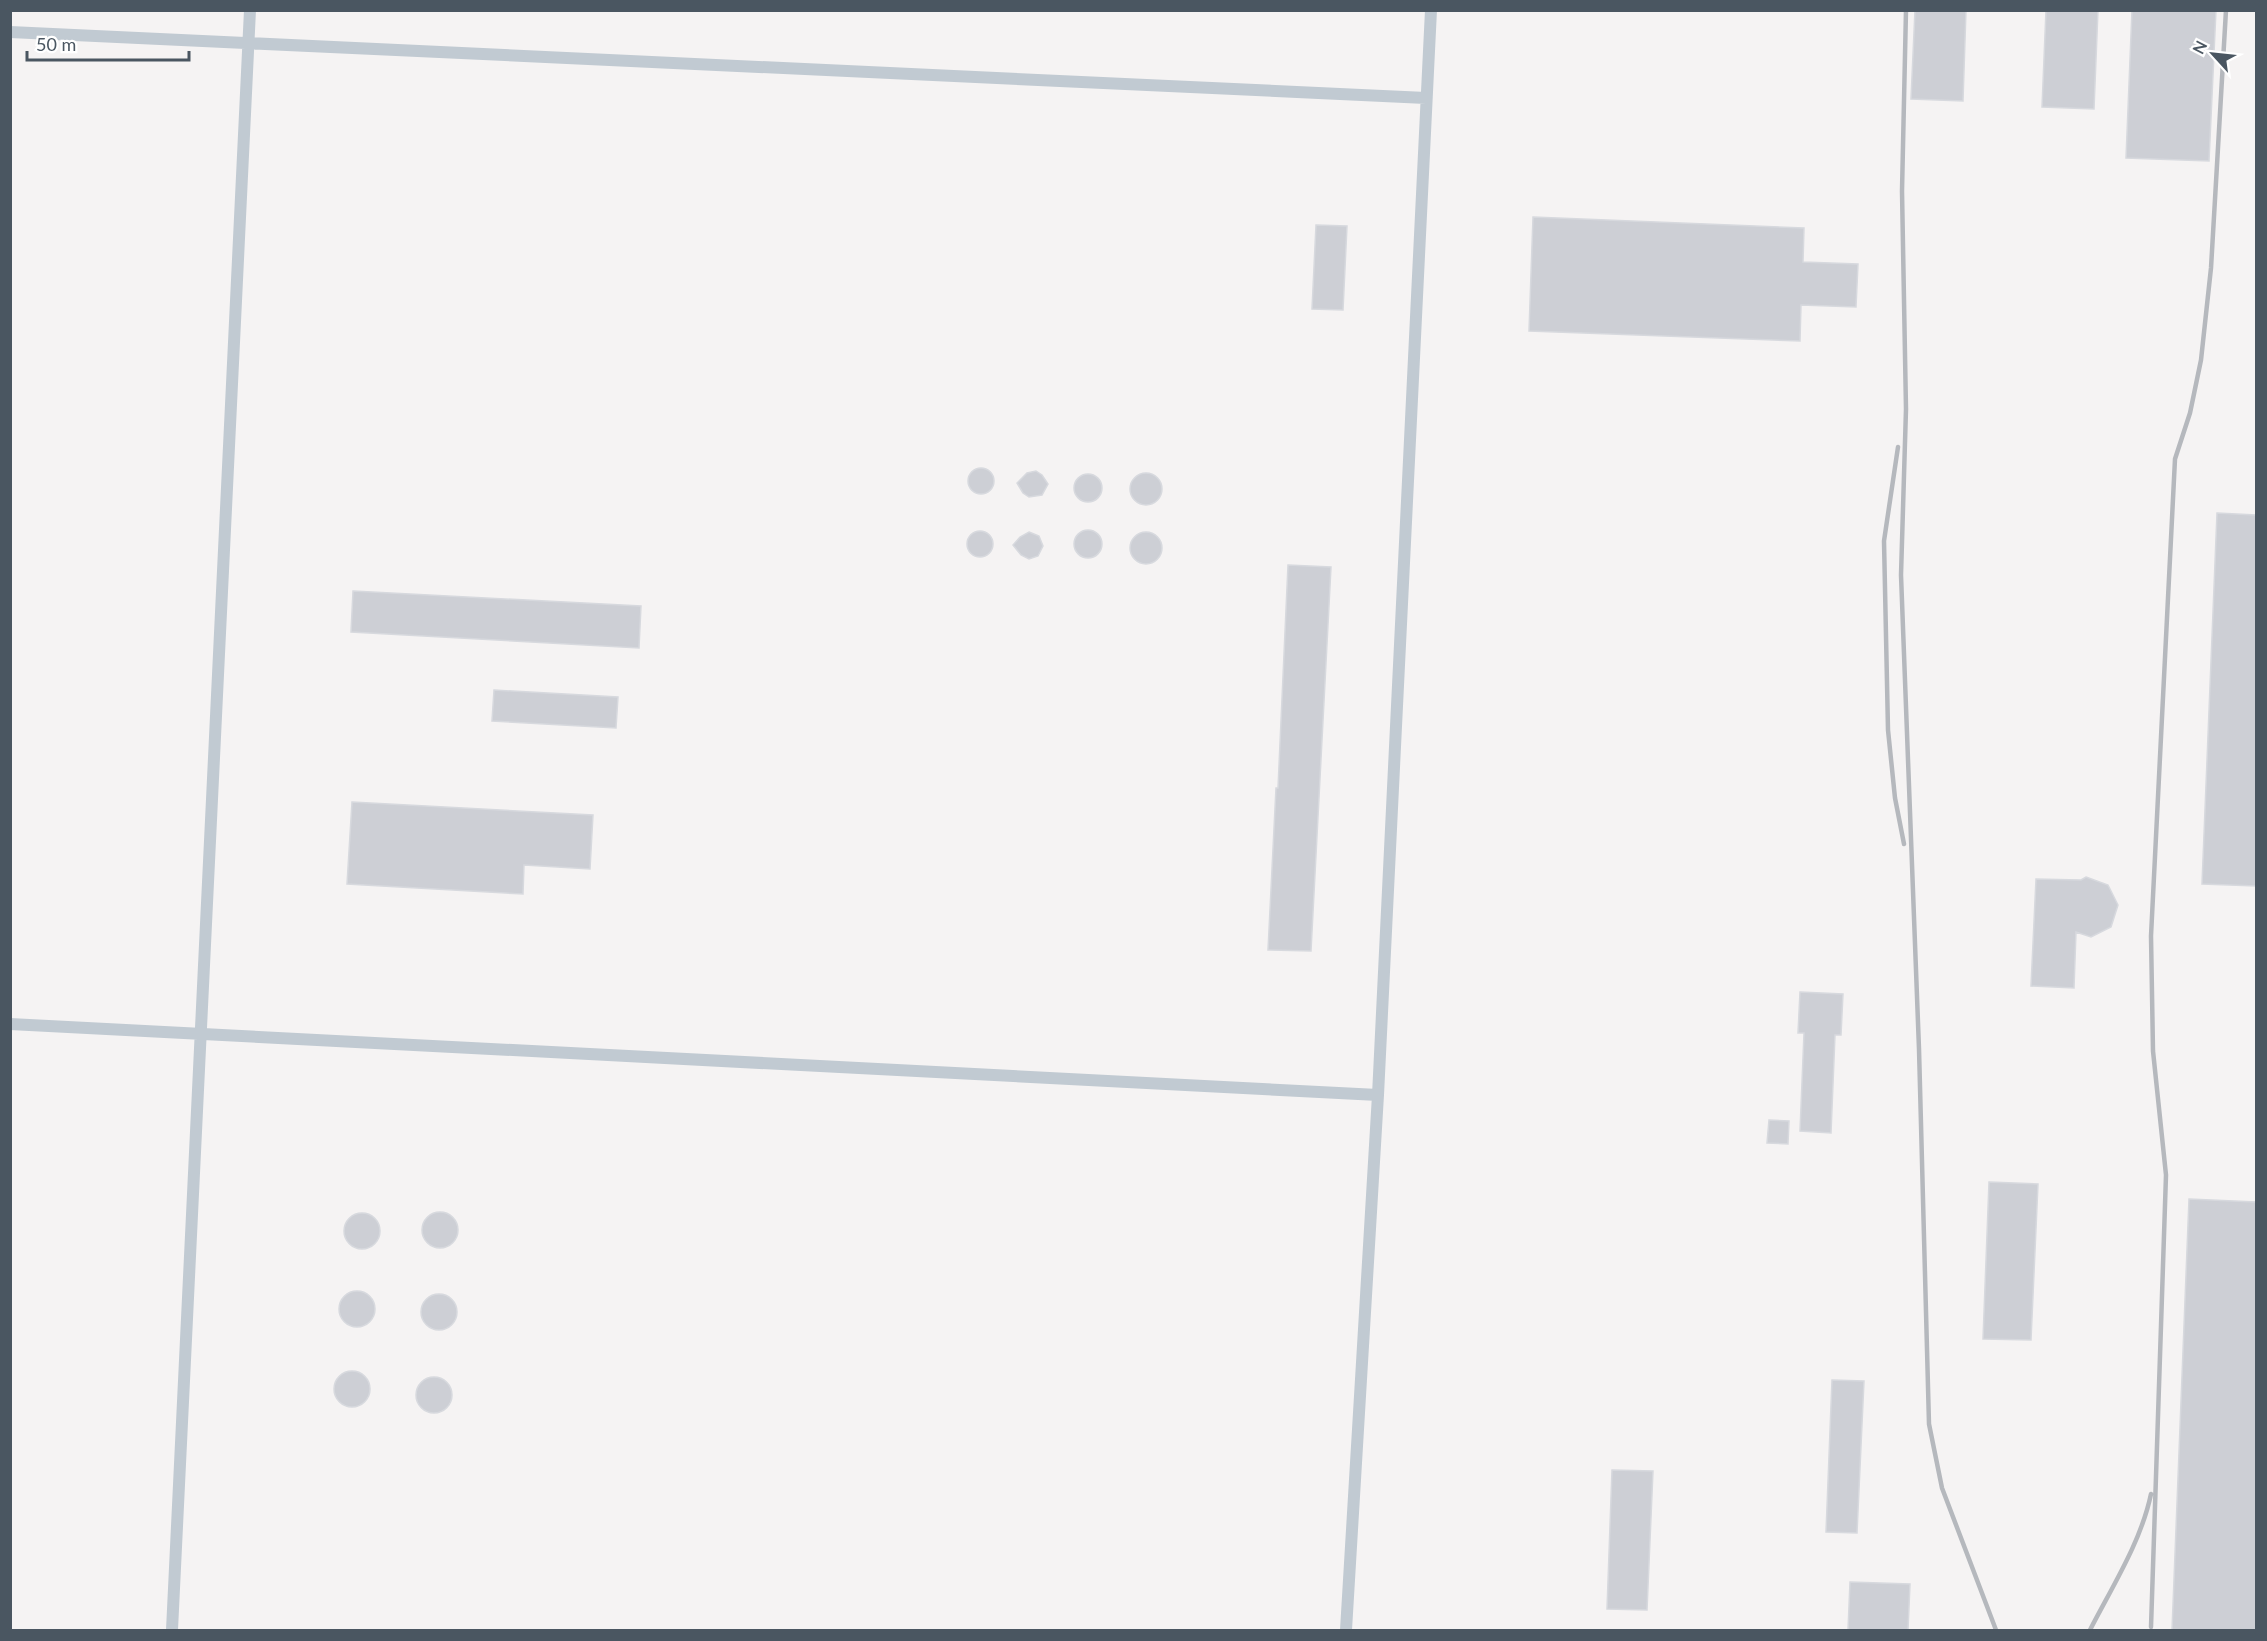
<svg xmlns="http://www.w3.org/2000/svg" width="2267" height="1641" viewBox="0 0 2267 1641" font-family="Lato,sans-serif">
<style>
.building{fill:#cdcfd5;stroke:#d7d9de;stroke-width:1.5}
.lines{fill:none;stroke-linecap:round;stroke-linejoin:round}
.service{stroke:#c1cad2;stroke-width:12}
.rail{stroke:#b5b8bd;stroke-width:4.5}
</style>
<rect width="100%" height="100%" fill="#f5f3f3"/>
<path class="building" d="M1915,10H1966L1963,101L1911,99Z
M2046,10H2098L2094,109L2042,107Z
M2132,10H2216L2209,161L2126,158Z
M1533,217L1804,228L1803,262L1858,264L1856,307L1801,305L1800,341L1529,331Z
M1316,225L1347,226L1343,310L1312,309Z
M968 481a13 13 0 1 1 26 0a13 13 0 1 1-26 0Z
M1036,471L1042,475L1048,484L1042,495L1029,497L1023,493L1017,483L1027,473Z
M1130 489a16 16 0 1 1 32 0a16 16 0 1 1-32 0Z
M1074 488a14 14 0 1 1 28 0a14 14 0 1 1-28 0Z
M2217,513L2256,515V886L2202,884Z
M1074 544a14 14 0 1 1 28 0a14 14 0 1 1-28 0Z
M967 544a13 13 0 1 1 26 0a13 13 0 1 1-26 0Z
M1029,532L1039,536L1043,546L1038,556L1029,559L1021,555L1013,545L1020,537Z
M1130 548a16 16 0 1 1 32 0a16 16 0 1 1-32 0Z
M1288,565L1331,567L1311,951L1268,950L1276,788H1278Z
M353,591L641,606L639,648L351,632Z
M494,690L618,697L616,728L492,721Z
M352,802L593,815L590,869L524,865L523,894L347,884Z
M2086,877L2108,885L2118,905L2111,927L2091,937L2076,932L2074,988L2031,986L2036,879L2081,880Z
M1800,992L1843,994L1841,1035H1835L1831,1133L1800,1131L1804,1033H1798Z
M1769,1120L1789,1121L1788,1144L1767,1143Z
M1989,1182L2038,1184L2031,1340L1983,1339Z
M2189,1199L2256,1202V1630H2172Z
M422 1230a18 18 0 1 1 36 0a18 18 0 1 1-36 0Z
M344 1231a18 18 0 1 1 36 0a18 18 0 1 1-36 0Z
M339 1309a18 18 0 1 1 36 0a18 18 0 1 1-36 0Z
M421 1312a18 18 0 1 1 36 0a18 18 0 1 1-36 0Z
M334 1389a18 18 0 1 1 36 0a18 18 0 1 1-36 0Z
M416 1395a18 18 0 1 1 36 0a18 18 0 1 1-36 0Z
M1832,1380L1864,1381L1857,1533L1826,1532Z
M1612,1470L1653,1471L1647,1610L1607,1609Z
M1850,1582L1910,1584L1908,1630H1848Z"/>
<g class="lines">
<path class="service" d="M10,32L1426,98
M10,1024L1378,1095
M172,1630L250,10
M1346,1630L1378,1095L1431,10"/>
<path class="rail" d="M1906,10L1902,191L1906,409L1901,575L1919,1049L1929,1424L1942,1488L1996,1630
M1898,447L1884,541L1888,730L1895,798L1904,844
M2151,1627L2166,1175L2153,1051L2151,936L2175,459L2190,413L2201,360L2211,268L2226,10
M2090,1630C2112,1587 2141,1542 2151,1494"/>
</g>
<rect width="2267" height="1641" fill="none" stroke="#4a5661" stroke-width="24"/>
<g transform="translate(2213 54) rotate(297)" stroke="#ffffff" stroke-width="4.5" paint-order="stroke">
<path d="M0-4.5L10 22L0 15L-10 22Z" fill="#4a5661"/>
<text y="-9" font-size="16" font-weight="bold" text-anchor="middle" fill="#4a5661">N</text>
</g>
<path d="M27 51v9h162v-9" fill="none" stroke="#4a5661" stroke-width="3"/>
<text x="36" y="51" font-size="18" fill="#4a5661" stroke="#ffffff" stroke-width="4.5" paint-order="stroke">50 m</text>
</svg>
